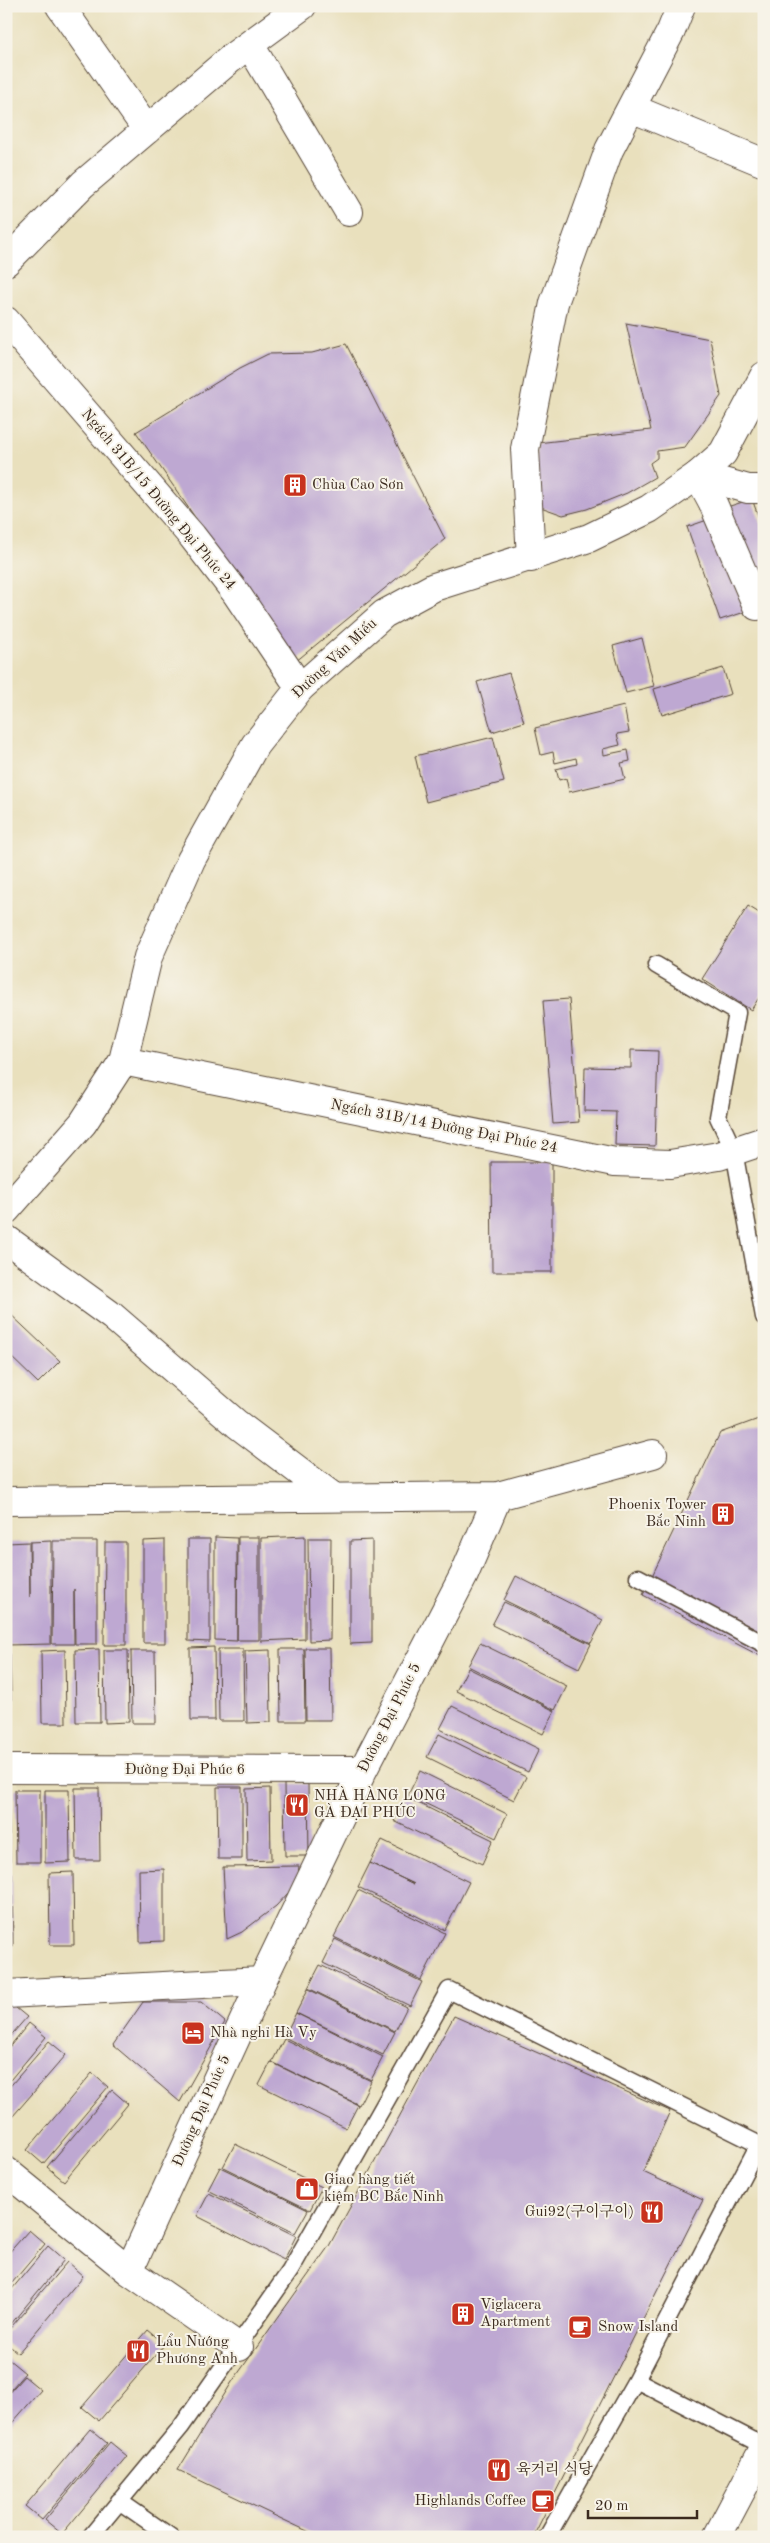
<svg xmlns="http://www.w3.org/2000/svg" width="770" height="2543" viewBox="0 0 770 2543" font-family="'Old Standard TT','Noto Serif KR',serif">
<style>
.building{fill:#bea8d2}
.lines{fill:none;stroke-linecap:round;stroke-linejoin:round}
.lane-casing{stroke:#554536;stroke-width:19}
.street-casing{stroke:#554536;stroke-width:30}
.secondary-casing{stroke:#554536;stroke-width:30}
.primary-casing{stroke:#554536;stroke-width:30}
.lane{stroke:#fff;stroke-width:16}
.street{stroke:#fff;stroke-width:28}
.secondary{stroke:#fff;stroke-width:28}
.primary{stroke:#fff;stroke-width:28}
.labels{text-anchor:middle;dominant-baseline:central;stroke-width:4;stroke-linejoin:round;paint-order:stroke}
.poi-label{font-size:15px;fill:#3b2a1e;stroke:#f7f3e8;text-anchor:start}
.street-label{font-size:15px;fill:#3b2a1e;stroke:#f7f3e8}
</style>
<rect width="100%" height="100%" fill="#f7f3e8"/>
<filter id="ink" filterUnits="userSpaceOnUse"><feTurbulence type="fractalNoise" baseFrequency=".02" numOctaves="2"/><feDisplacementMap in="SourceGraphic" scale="10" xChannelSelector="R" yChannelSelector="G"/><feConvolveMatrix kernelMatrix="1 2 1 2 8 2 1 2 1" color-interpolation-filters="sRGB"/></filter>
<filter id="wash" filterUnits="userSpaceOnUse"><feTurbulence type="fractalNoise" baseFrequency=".0096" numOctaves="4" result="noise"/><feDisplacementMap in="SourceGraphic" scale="20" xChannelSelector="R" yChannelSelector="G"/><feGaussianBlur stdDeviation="1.12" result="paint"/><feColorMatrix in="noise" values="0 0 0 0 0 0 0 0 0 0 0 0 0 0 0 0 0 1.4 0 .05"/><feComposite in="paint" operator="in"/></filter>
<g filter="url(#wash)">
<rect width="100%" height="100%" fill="#e9e0bd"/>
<g id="blocks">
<path class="building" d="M626,323L710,339L721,396L685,447L657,451V458L650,463L655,477L627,493L587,509L563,515L538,506L537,443L651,430Z
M346,344L445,539L295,662L136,432L240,368L268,354L312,353Z
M752,499L764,532V592L727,507Z
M713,518L745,612L720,620L687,527Z
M642,638L654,686L626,693L613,646Z
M723,668L731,694L662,715L654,689Z
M509,673L524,722L492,732L477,682Z
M624,706L629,732L617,734L620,745L603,749L604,755L628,750L630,761L621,763L625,779L569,792L566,778L559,780L556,769L577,764L576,758L555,763L553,752L541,755L535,728Z
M493,737L504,782L426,802L415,756Z
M748,906L764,916V990L751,1010L702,979Z
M569,999L579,1122L553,1124L543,1001Z
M631,1050L658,1051L655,1146L615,1145L616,1112L584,1111L585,1067L631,1068Z
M491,1162H552V1272H492Z
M6,1310L60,1361L38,1383L6,1352Z
M764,1417V1658L643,1595L720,1433Z
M305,1536V1639L261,1641V1538Z
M215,1537L237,1538V1641L215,1640Z
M238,1537H259V1640H237Z
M308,1538H331L330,1640L309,1641Z
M188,1539H210V1642L188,1641Z
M165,1540V1643H143V1541Z
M372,1540V1643L350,1644V1541Z
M51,1541V1644L7,1645V1543L29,1542L30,1597V1542Z
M53,1541H97V1644H75L74,1589V1644H52Z
M105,1542H126V1645H104Z
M516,1576L603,1620L591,1643L504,1600Z
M504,1602L591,1644L579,1668L492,1625Z
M480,1643L567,1686L555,1710L468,1666Z
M214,1647L215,1720H191L190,1648Z
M305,1648H330L331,1720H306Z
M99,1649L100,1722H76L75,1650Z
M218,1649H243L244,1721H219Z
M280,1649H304L305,1721H281Z
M65,1650L66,1723H42L41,1651Z
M104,1650H128L129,1722L105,1723Z
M270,1650L271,1722L247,1723L245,1651Z
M131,1651H155L156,1723H132Z
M6,1654H10L12,1726H6Z
M468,1668L555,1711L543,1734L456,1691Z
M452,1706L539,1749L528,1772L440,1729Z
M439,1734L526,1777L514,1800L427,1757Z
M420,1771L507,1814L496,1838L408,1795Z
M284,1784H308L309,1856H285Z
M217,1787H242V1859H218Z
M75,1788H99L100,1860H76Z
M270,1788L271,1860L247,1861L246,1789Z
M6,1789H8L10,1861H6Z
M15,1790H40V1862H16Z
M45,1790H69L70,1862L45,1863Z
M406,1797L493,1840L482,1864L394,1821Z
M382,1840L469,1882L445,1930L358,1887L370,1863L414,1884L370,1863Z
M299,1866L298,1876L290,1891L276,1906L242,1932L227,1939L223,1867Z
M164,1869V1941L140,1942L139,1870Z
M73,1872L74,1945H50L49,1873Z
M6,1874H12L13,1947H6Z
M358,1890L445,1933L421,1980L334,1937Z
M335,1939L422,1982L410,2006L323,1963Z
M320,1965L407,2007L395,2031L308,1988Z
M308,1989L395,2032L383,2055L296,2013Z
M143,2002H201L225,2022L180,2102L113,2045Z
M10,2003L27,2017L6,2041V2007Z
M296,2013L383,2057L371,2080L284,2037Z
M454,2016L670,2111L643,2172L703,2200L533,2537H320L178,2470L232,2382L329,2246Z
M29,2023L46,2037L6,2085V2051Z
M284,2039L371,2081L359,2105L272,2062Z
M49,2041L66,2055L6,2124V2091Z
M271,2062L358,2105L346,2128L259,2085Z
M92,2073L108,2087L43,2164L27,2150Z
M112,2090L128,2104L64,2181L47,2167Z
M235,2144L322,2187L310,2210L223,2167Z
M220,2167L308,2210L295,2233L208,2190Z
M209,2193L296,2236L284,2260L197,2216Z
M29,2230L45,2244L6,2290V2256Z
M48,2246L64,2260L6,2330V2296Z
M67,2262L83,2276L18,2353L6,2343V2333Z
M148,2330L165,2344L99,2421L82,2407Z
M8,2359L25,2373L6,2395V2361Z
M24,2376L41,2390L6,2430V2396Z
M90,2429L107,2443L42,2520L25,2506Z
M110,2442L127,2456L62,2534L45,2520Z"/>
</g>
</g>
<g filter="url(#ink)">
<use href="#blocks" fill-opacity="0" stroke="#554536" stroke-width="1"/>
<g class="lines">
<g class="lane-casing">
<path id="lane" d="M656,965L737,1013L718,1117L734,1151L764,1317
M638,1577L764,1644
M759,2144L636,2380L764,2446
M119,2501L171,2537
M90,2537L181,2427L290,2271L449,1990L764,2147
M547,2537L636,2380"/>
</g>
<g class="street-casing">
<path id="street" d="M60,6L147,130
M250,45L349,212
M631,108L762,162
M6,262L83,184L235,55L302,6
M6,321L192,536L236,593L300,688
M698,475L712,501L757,606
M698,475L748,489H764
M531,558L525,449L554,303L609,150L671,31L681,6
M123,1061L615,1162L670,1164L719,1156L764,1141
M6,1239L112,1316L237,1424L332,1496
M498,1496L653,1454
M6,1501L498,1496L464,1575L363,1770L262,1981L129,2271L6,2171
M6,1769L363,1770
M6,1994L262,1981
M129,2271L239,2347"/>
</g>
<g class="secondary-casing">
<path id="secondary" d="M6,1210L83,1123L123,1061L148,957L191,860L255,745L300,688L384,614L434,587L589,538L649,509L698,475L723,453L764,376"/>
</g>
<g class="primary-casing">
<path id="primary" d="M717,2537L764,2448"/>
</g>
<use href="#lane" class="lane"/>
<use href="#street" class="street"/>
<use href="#secondary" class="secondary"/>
<use href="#primary" class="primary"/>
</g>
</g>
<defs>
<g id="building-square" transform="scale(1.25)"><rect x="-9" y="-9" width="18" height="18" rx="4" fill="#c8321e" stroke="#f7f3e8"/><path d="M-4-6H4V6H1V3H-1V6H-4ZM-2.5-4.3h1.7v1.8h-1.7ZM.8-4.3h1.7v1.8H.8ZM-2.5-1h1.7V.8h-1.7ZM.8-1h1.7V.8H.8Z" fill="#fff"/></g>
<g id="restaurant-square" transform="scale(1.25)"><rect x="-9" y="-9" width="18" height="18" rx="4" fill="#c8321e" stroke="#f7f3e8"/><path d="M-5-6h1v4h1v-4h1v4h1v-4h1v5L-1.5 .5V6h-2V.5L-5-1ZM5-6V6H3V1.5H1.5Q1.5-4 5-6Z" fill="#fff"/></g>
<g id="hotel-square" transform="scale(1.25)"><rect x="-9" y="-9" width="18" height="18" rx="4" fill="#c8321e" stroke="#f7f3e8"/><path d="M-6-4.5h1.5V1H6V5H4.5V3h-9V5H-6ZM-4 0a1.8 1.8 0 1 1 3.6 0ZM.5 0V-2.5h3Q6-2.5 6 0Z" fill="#fff"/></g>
<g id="shop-square" transform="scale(1.25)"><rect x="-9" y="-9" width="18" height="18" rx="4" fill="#c8321e" stroke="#f7f3e8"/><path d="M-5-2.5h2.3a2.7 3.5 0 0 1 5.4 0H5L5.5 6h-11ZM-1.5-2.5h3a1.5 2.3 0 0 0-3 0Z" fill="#fff"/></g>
<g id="cafe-square" transform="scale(1.25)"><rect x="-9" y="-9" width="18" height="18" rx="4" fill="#c8321e" stroke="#f7f3e8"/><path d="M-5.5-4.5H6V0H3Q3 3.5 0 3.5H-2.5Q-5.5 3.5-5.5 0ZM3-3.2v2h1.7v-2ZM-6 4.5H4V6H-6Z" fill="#fff"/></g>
</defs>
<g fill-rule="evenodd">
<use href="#building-square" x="295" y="485"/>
<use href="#building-square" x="723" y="1514"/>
<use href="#restaurant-square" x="297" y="1805"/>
<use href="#hotel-square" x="193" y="2033"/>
<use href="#shop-square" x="307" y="2189"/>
<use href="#restaurant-square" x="652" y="2212"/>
<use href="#building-square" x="463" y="2314"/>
<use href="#cafe-square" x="580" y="2327"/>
<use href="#restaurant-square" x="138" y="2351"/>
<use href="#restaurant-square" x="499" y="2470"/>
<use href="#cafe-square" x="543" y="2501"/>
</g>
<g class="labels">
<g class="poi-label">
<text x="312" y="485">Chùa Cao Sơn</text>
<text x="706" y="1505" text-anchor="end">Phoenix Tower<tspan x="706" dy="17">Bắc Ninh</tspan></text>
<text x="314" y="1796">NHÀ HÀNG LONG<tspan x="314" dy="17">GÀ ĐẠI PHÚC</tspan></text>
<text x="210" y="2033">Nhà nghỉ Hà Vy</text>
<text x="324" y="2180">Giao hàng tiết<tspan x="324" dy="17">kiệm BC Bắc Ninh</tspan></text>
<text x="634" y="2212" text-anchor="end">Gui92(구이구이)</text>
<text x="480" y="2305">Viglacera<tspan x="480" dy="17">Apartment</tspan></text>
<text x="598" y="2327">Snow Island</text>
<text x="156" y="2342">Lẩu Nướng<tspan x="156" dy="17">Phương Anh</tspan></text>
<text x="516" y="2470">육거리 식당</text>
<text x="526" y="2501" text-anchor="end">Highlands Coffee</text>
</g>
<g class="street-label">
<text transform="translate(158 500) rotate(50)">Ngách 31B/15 Đường Đại Phúc 24</text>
<text transform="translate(335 659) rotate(-43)">Đường Văn Miếu</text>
<text transform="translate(444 1127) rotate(11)">Ngách 31B/14 Đường Đại Phúc 24</text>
<text transform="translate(390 1718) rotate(-63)">Đường Đại Phúc 5</text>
<text x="185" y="1770">Đường Đại Phúc 6</text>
<text transform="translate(202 2111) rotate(-66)">Đường Đại Phúc 5</text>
</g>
</g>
<rect width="770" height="2543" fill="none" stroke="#f7f3e8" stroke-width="25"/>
<path d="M588 2510v8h109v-8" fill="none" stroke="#3b2a1e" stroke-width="2.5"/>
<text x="595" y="2510" font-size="15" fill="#3b2a1e" stroke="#f7f3e8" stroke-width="4" paint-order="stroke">20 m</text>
</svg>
